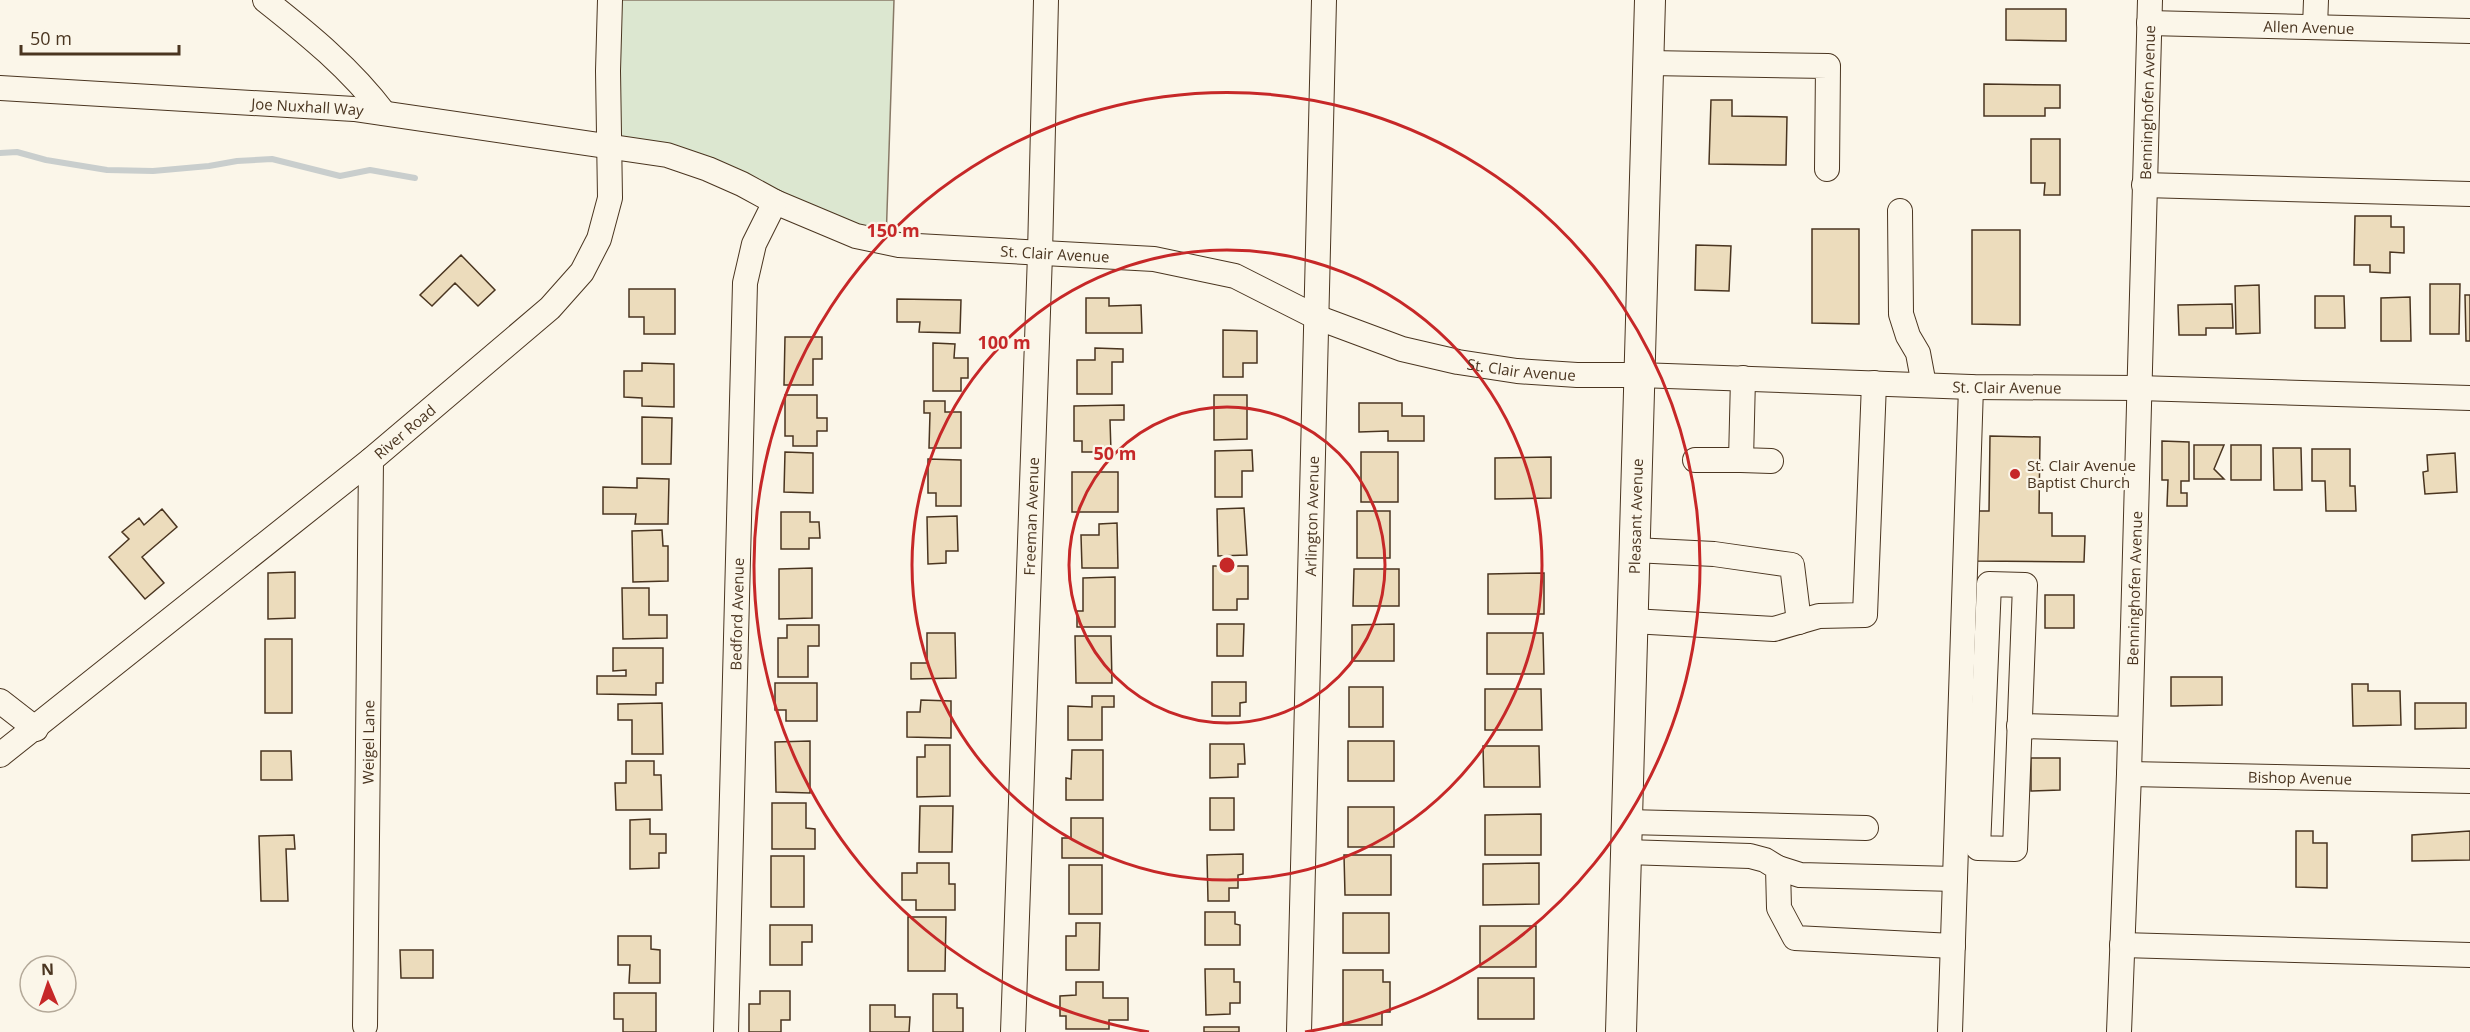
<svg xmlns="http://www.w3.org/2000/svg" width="2470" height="1032" viewBox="0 0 2470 1032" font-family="'Open Sans',sans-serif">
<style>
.green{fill:#dce7d0;stroke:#887966;stroke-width:1.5}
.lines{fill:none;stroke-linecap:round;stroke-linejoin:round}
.stream{stroke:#c9cecd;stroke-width:6}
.building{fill:#ecdcbc;stroke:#4a3520;stroke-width:1.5}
.minor-casing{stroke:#4a3520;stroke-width:26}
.major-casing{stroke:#4a3520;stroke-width:32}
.minor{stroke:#fbf6e9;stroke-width:24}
.major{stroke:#fbf6e9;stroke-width:30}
.ring{fill:none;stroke:#c62828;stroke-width:3}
.poi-dot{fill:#c62828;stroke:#fbf6e9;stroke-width:2}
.labels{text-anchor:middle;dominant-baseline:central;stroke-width:4.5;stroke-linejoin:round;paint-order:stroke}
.street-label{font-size:15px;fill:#4a3520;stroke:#fbf6e9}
.poi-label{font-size:15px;fill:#4a3520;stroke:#fbf6e9;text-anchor:start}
.centre{fill:#c62828;stroke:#fbf6e9;stroke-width:3}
.ring-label{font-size:18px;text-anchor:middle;font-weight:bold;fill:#c62828;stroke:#fbf6e9;stroke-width:4.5;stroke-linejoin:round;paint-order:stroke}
</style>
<rect width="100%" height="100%" fill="#fbf6e9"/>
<path class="green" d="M610,0H894L886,242L611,145Z"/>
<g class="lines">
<path class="stream" d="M0,153L17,152L46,160L107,170L153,171L209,166L237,161L272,159L340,176L370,170L415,178"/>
</g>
<path class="building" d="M2006,9H2066V41L2006,40Z
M1984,84L2060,85V108H2045V116H1984Z
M1711,100H1732V116L1787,117L1786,165L1709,164Z
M2031,139H2060V195H2044L2045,183H2031Z
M2355,216H2391V227H2404V253L2390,252V273L2370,272V265H2354Z
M1812,229H1859V324L1812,323Z
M1972,230H2020V325L1972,324Z
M1696,245L1731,246L1729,291L1695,290Z
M461,255L495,290L478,306L455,283L432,306L420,295Z
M2430,284H2460L2459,334H2430Z
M2259,285L2260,333L2236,334L2235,286Z
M629,289H675V334H644V317H629Z
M2465,295H2470V341H2466Z
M2315,296H2344L2345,328H2315Z
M2410,297L2411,341H2381V298Z
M1086,298H1109V306L1141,305L1142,333H1086Z
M897,299L961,300L960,333L919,332L920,322H897Z
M2232,304L2233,328H2206V335H2179L2178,305Z
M1223,330L1257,331V363H1243V377H1223Z
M785,337H822V359H813V385H784Z
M933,343L955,344L954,358H968V378H961V391H933Z
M1095,348L1123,349V362H1112V394H1077V360H1095Z
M642,363L674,364V407L642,406V398L624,397V371H642Z
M785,395H817V418H827V431H817V446H793V436H785Z
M1214,395H1247V439L1214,440Z
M924,401H945V412H961V448H929L930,413H924Z
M1359,403H1402V416H1424V441H1388V431L1359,432Z
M1124,405V420H1110L1111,452H1082V441H1074V406Z
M642,417L672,418L671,464H642Z
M1990,436L2040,437L2039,513H2052V536H2085L2084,562L1976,561L1977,511H1989Z
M2162,441L2189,442V481H2181V493H2187V506H2167L2168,480H2162Z
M2194,445H2224L2214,469L2224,479H2194Z
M2231,445H2261V480H2231Z
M2273,448H2301L2302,490H2274Z
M2312,449H2350V486H2355L2356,511H2326L2325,481H2312Z
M1252,450L1253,471H1242V497H1215V451Z
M785,452L813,453V493L784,492Z
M1361,452H1398V502H1361Z
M2455,453L2457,492L2425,494L2423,472L2428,471L2427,455Z
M1551,457V498L1495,499V458Z
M928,459L961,460V506H936V493H928Z
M1072,472H1118V512H1072Z
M637,478L669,479L668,524H635L636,514H603V487L637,488Z
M1244,508L1247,555L1218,556L1217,509Z
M162,509L177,527L142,557L164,583L145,599L109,557L129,539L122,532L139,518L144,525Z
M1357,511H1390V558H1357Z
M781,512H810V522H819L820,538H809V549H781Z
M957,516L958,551H946V563L928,564L927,517Z
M1117,523L1118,568H1082L1081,535H1099V524Z
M662,530L663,546H668V581L633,582L632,531Z
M1213,566H1248V599H1237V610H1213Z
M812,568V618L779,619V569Z
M1354,569H1399V606H1353Z
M295,572V618L268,619V573Z
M1544,573V614H1488V574Z
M1115,577V627H1077V611H1083V578Z
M622,588H649V615H667V638L623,639Z
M2045,595H2074V628H2045Z
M1217,624H1244L1243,656H1217Z
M1394,624V661H1352V625Z
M787,625H819V646H808V677H778V638H787Z
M927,633H955L956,678L911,679V663H927Z
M1487,633H1543L1544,674H1487Z
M1075,636H1111L1112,683H1076Z
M265,639H292V713H265Z
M613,648H663V683H656V695L597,694V676H626V670L613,671Z
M2171,677H2222V705L2171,706Z
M1212,682H1246V702L1240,703V716H1212Z
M775,683H817V721H786V710H775Z
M2352,684H2368V691H2400L2401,725L2353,726Z
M1349,687H1383V727H1349Z
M1485,689H1541L1542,730H1485Z
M1092,696H1114V707H1102V740H1068V706L1092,707Z
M921,700L951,701V738L907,737V712H920Z
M662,703L663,754H632V720H618V704Z
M2415,703H2466V728L2415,729Z
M810,741V793L776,792L775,742Z
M1348,741H1394V781H1348Z
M1210,744H1244L1245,764H1238V777L1210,778Z
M925,745H950V796L917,797V757H925Z
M1483,746H1539L1540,787H1484Z
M1072,750H1103V800H1066V778L1071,779Z
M261,751H291L292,780H261Z
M2031,758H2060V790L2031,791Z
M626,761H654V775H661L662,810H616L615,783H626Z
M1210,798H1234V830H1210Z
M772,803H806V828L815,829V849H772Z
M920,806H953L952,852H919Z
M1348,807H1394V847H1348Z
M1541,814V855H1485V815Z
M1071,818H1103V858H1062V838H1071Z
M650,819V834H666V853H659V868L630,869V820Z
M2296,831H2313V843H2327V888L2296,887Z
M2470,831V860L2412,861V835Z
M294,835L295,849H286L288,901H261L259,836Z
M1243,854V874L1238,875V888H1229V901H1208L1207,855Z
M1344,855H1391V895H1345Z
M771,856H804V907H771Z
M917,863H949V884H955V910H916V900H902V873H917Z
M1539,863V904L1483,905V864Z
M1069,865H1102V914H1069Z
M1205,912H1235V924L1240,925V945H1205Z
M1343,913H1389V953H1343Z
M908,917H946L945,971H908Z
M1076,923H1100L1099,970H1066V936H1076Z
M770,925H812V942H802V965H770Z
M1480,926H1536V967H1480Z
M618,936H651V949L660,950V983H629L630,965H618Z
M400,950H433V978H401Z
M1205,969H1234V982H1240V1003H1230V1014L1206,1015Z
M1343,970H1383V982H1390V1012H1382V1025H1343Z
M1478,978H1534V1019H1478Z
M1076,982H1103V998H1128V1020H1109V1029H1066V1016H1060V996L1076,995Z
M760,991H790V1020H781V1032H749V1004H760Z
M614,993H656V1032H623V1019H614Z
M933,994H957V1008H963V1032H933Z
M870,1005H895V1017H910L909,1032H870Z
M1204,1027H1239V1032H1204Z"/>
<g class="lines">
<g class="minor-casing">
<g id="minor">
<path d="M265,0C308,34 351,69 384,113"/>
<path id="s1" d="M2149,23L2470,31"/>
<path d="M2315,27L2316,0"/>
<path d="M1649,63L1828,66L1827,169"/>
<path id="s2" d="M0,88L354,109L667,155L708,169L742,184L775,202L856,236L899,245L1154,259L1235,276L1316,317L1402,349L1458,362L1517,371L1577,375H1639L1971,387L2138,388L2470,398"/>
<path d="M2144,185L2470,194"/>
<path d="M1900,211L1901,314L1908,336L1918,353L1924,385"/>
<path d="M1743,378L1741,460L1771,461"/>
<path d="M1695,460H1741"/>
<path d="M1634,550L1714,554L1792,565L1799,622"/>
<path d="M1989,584L2025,585L2015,849L1978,848Z"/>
<path d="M1632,621L1774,629L1819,616L1865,615L1874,383"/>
<path d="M0,701L36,729"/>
<path d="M2019,726L2130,729"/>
<path id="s3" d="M0,755L371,460L550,308L582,272L599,239L610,198L608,71L610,0"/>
<path id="s4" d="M2129,774L2470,781"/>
<path d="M1627,822L1866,828"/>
<path d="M1626,852L1750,856L1765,860L1778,868L1779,908L1795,938L1953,946"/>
<path d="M1778,868L1800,875L1955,879"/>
<path d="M2122,945L2470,955"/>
<path id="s5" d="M365,1026L371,460"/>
<path id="s6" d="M726,1032L745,283L754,244L775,202"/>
<path id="s7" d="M1013,1032L1040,254L1046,0"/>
<path id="s8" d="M1299,1032L1324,0"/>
<path d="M1950,1032L1971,387"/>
<path id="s9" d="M2119,1032L2129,774L2150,0"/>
</g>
</g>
<g class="major-casing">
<g id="major">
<path id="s10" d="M1621,1032L1650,0"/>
</g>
</g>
<use href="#minor" class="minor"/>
<use href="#major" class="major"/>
</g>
<g class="ring">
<circle cx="1227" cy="565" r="158"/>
<circle cx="1227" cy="565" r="315"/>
<path d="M1149 1032A473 473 0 1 1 1305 1032"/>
</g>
<circle class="poi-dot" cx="2015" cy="474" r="6"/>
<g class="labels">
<g class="street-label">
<text stroke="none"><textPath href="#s1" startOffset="160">Allen Avenue</textPath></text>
<text stroke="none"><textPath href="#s9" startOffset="930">Benninghofen Avenue</textPath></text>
<text stroke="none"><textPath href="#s2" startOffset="308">Joe Nuxhall Way</textPath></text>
<text stroke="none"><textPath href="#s2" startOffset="1077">St. Clair Avenue</textPath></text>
<text stroke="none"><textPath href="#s2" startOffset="1563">St. Clair Avenue</textPath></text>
<text stroke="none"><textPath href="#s2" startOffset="2049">St. Clair Avenue</textPath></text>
<text stroke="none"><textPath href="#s3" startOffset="518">River Road</textPath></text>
<text stroke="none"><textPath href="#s7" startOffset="516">Freeman Avenue</textPath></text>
<text stroke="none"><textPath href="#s8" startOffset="516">Arlington Avenue</textPath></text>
<text stroke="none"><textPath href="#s10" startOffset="516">Pleasant Avenue</textPath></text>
<text stroke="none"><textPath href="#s9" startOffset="444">Benninghofen Avenue</textPath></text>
<text stroke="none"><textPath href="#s6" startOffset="418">Bedford Avenue</textPath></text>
<text stroke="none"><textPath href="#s5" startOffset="284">Weigel Lane</textPath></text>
<text stroke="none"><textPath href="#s4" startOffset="171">Bishop Avenue</textPath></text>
</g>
<g class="poi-label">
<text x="2027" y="465">St. Clair Avenue<tspan x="2027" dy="17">Baptist Church</tspan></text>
</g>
</g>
<circle cx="1227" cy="565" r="9" class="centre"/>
<g class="ring-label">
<text x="893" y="237">150 m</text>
<text x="1004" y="349">100 m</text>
<text x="1115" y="460">50 m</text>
</g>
<g transform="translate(48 984) rotate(358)"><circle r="28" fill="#fbf6e9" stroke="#b4a999" stroke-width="1.5"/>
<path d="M0-4.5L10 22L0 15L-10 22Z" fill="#c62828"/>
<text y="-9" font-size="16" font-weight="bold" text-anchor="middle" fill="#4a3520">N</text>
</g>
<path d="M21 45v9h158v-9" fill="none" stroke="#4a3520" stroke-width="3"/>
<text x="30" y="45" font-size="18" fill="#4a3520" stroke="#fbf6e9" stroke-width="4.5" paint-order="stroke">50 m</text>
</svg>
